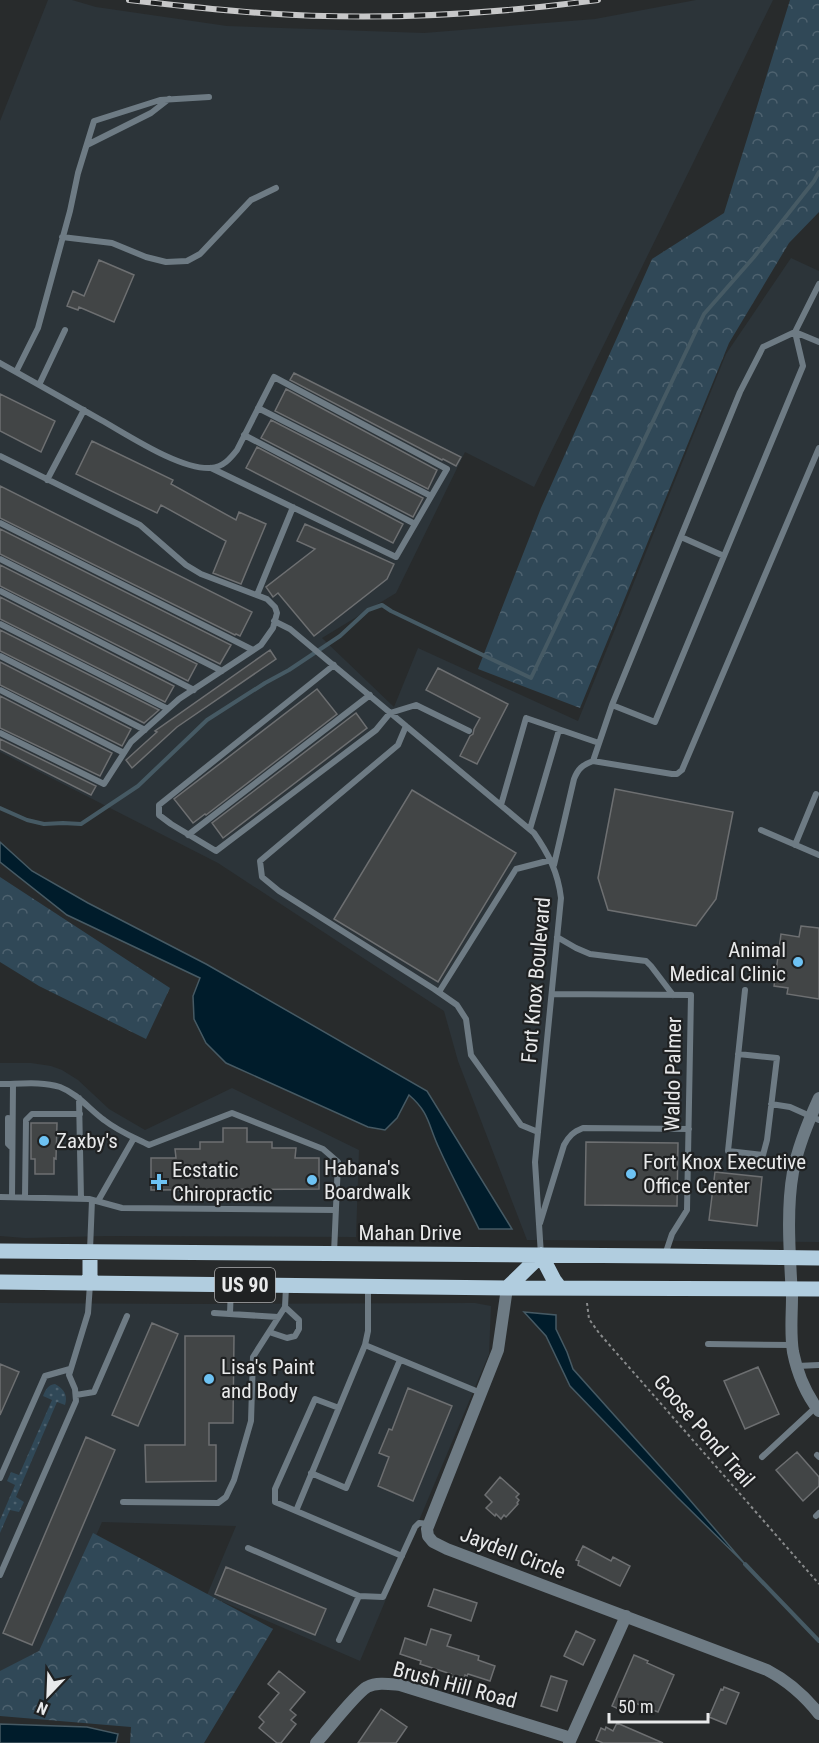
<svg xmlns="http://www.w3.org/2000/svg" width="819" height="1743" viewBox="0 0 819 1743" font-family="'Roboto Condensed',sans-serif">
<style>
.built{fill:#2c3439}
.grass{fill:url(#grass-dots)}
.forest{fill:url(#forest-crowns)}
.water{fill:#001c2b;stroke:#465a64;stroke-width:1.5}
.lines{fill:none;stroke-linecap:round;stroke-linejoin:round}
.stream{stroke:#465a64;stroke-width:4}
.building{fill:#424546;stroke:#6d6f71;stroke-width:1.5}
.path{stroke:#898b8c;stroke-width:2;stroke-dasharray:3 3;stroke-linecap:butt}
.service{stroke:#6e7b84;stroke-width:6}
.minor{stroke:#6e7b84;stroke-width:12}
.primary{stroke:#b1cddf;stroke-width:15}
.rail-casing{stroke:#c7c8c9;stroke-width:6}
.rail{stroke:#1f2122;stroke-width:4;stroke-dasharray:11;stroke-linecap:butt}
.poi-dot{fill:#6dc2f3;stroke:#1f2122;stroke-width:2}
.labels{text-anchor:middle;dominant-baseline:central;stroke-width:4.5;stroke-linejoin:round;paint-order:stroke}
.shield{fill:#1f2122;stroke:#acadae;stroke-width:1.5}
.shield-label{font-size:20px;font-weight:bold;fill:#e8e9ea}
.poi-label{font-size:21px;fill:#e8e9ea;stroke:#1f2122;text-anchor:start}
.street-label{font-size:21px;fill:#e8e9ea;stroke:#1f2122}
</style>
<defs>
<pattern id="grass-dots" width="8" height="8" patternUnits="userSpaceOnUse" patternTransform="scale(1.5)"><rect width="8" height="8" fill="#304857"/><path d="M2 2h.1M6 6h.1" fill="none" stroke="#4e626f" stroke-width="1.8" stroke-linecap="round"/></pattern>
<pattern id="forest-crowns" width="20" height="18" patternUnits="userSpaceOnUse" patternTransform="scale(1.5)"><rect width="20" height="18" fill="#304857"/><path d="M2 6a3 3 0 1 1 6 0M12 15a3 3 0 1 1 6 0" fill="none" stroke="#4e626f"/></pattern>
</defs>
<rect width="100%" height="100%" fill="#282b2c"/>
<path class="built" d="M48,0H72L96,7L227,26L424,33L595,19L696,0H773L534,487L465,452L396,593L322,638L394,707L418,648L578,721L726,354L791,258L819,271V1242L527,1240L458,1061L444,1011L218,863L0,752V121Z
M0,1063H31L51,1066L62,1070L78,1080L109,1109L145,1130L232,1088L359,1150L356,1237L107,1236L25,1238L0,1236Z
M0,1303L197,1304L475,1303L491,1306L489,1354L360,1661L207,1595L236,1526L102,1522L31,1686L0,1684Z"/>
<path class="grass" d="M55,1384C64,1389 68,1395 65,1405L57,1402L16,1497L24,1502L19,1512L10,1510L0,1533V1520L15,1485L7,1481L11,1472L19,1475L52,1400L43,1396C46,1389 48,1385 55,1384Z"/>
<path class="forest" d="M790,0H819V212L789,243L729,343L580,708L478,669L541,508L652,259L724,213Z
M0,877L170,988L146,1039L39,986L0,962Z
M93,1533L273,1629L204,1743H130L131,1727L0,1716V1671L39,1651Z"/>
<path class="water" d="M0,842L32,871L88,903L206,964L427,1091L512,1229H479C466,1202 451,1175 439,1148C428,1125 430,1113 409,1095L397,1118L385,1130L368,1127L226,1063L206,1043L194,1019L193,996L200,978L67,915L0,862Z
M524,1312L556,1315V1329L567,1352L573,1369L683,1492L745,1564L677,1497L570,1386L546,1336Z
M0,1724L87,1727L118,1734L116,1743H0Z"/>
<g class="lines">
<path class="stream" d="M0,808L27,820L44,824L63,823L81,824L138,786L207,720L265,683L289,670L340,636L368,610L382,605L391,611L531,678L704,314L754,257L814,181L819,172
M745,1564L819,1641"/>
</g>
<path class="building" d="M99,260L134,275L114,322L79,307L78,310L67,306L73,291L84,296Z
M294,373L461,457L456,466L443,459L442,460L290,380Z
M286,389L437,470L428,489L275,411Z
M0,394L55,421L41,452L0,431Z
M271,420L423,498L413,517L261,438Z
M92,441L173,480L171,484L236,520L239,512L266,524L241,584L213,573L226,541L161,505L157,513L76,474Z
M257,447L403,524L393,543L246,468Z
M0,486L252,612L240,636L236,634L235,635L0,518Z
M305,524L394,564L387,579L314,636L278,593L273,597L266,587L315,549L297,541Z
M0,529L231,645L220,664L0,554Z
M0,565L197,664L188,681L0,586Z
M0,597L174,686L165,702L0,619Z
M0,630L159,710L144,723L0,651Z
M270,650L276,659L177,727L132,768L126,760L157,732L155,731Z
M0,662L131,729L122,746L0,685Z
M438,668L508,704L477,764L460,756L470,736L473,734L474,729L480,718L426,690Z
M317,689L337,714L206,815L205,814L193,823L174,799Z
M0,696L112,753L100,776L0,728Z
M356,713L367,728L223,838L212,823Z
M0,739L96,786L91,795L0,749Z
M615,789L733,812L716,899L696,926L608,910L598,878Z
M412,790L516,853L438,982L334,919Z
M801,926L819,928V999L787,994L788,988L774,986L781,934L799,937Z
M31,1123H57L56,1159L54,1158V1174H35V1159H31Z
M223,1128H247V1142H272V1148H296L295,1158H319V1189L151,1190V1158H176L175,1149H200V1142H223Z
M586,1142L678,1143L677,1206L585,1205Z
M715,1172L762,1177L757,1226L709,1220Z
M152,1323L178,1334L138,1426L112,1415Z
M185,1336H234L233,1423H209V1445H216V1481L146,1482L145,1445H185Z
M0,1364L19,1372L0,1415Z
M758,1367L779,1414L745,1429L724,1381Z
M408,1388L452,1406L413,1501L378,1486L389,1457L379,1453L389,1429L392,1430Z
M86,1437L115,1450L32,1645L3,1633Z
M797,1452L819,1477V1486L803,1501L776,1470Z
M500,1477L519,1494L516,1497L519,1500L517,1503L518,1504L506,1517L504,1515L501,1519L496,1514L495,1516L486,1508L492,1502L485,1495Z
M583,1546L611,1561L613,1557L630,1566L620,1586L578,1565L579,1561L576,1560Z
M226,1567L326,1609L315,1635L215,1594Z
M434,1589L477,1603L471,1621L428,1606Z
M431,1629L451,1635L447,1646L479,1656L478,1660L495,1666L490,1681L468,1674L467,1676L465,1675L464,1681L450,1676L451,1674L420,1664L421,1661L400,1654L405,1638L426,1645Z
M576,1631L595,1640L583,1665L564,1656Z
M634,1655L648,1661L647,1663L674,1675L658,1712L630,1701L625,1712L612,1706Z
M279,1671L305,1692L290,1710L296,1715L291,1720L296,1724L281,1743H277L259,1728L264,1722L259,1717L279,1693L268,1684Z
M551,1676L567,1681L557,1711L541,1706Z
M724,1687L739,1693L726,1724L709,1717L721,1689L723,1690Z
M381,1709L407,1727L396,1743H358Z
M617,1723L663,1743H603L596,1740L601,1728L605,1730L606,1727L613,1731Z"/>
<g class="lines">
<path class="path" d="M587,1303L589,1319L599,1333L819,1584"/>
<path class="service" d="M87,145L151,113L169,99
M62,237L112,243L146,257L166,262L187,261L200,254L251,200L276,188
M795,332L819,342
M0,363C34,382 68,401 101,420C128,435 180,470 211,468C223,467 230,459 237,450L274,377L447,469L396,557L211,468
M16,372L38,328L70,211L78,173L94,121L160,100L209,97
M39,385L65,330
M258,408L431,496
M244,435L415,524
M0,456L140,525L186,565L201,574L267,599L275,607L277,613L273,628L261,645L179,699L131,742L104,784L0,733
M47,480L84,410
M0,523L253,650
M681,537L724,556
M0,559L222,671
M0,591L194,690
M257,595L293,507
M274,621L290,629L534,833C548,853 558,872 561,898L535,1162L541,1255
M0,624L168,709
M0,656L145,730
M334,665L159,805V815L171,824L216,851L376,730L390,713L416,705L469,731
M0,690L124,753
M612,705L655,722L803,366L795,332
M406,726L398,745L260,861L262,877L279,891L434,989L457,1005L466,1019L471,1055L521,1125L538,1132
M593,761L612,705L740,392L763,347L795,332L819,284
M501,805L526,718L599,743
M530,829L559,730
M761,830L819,855
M188,835L370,695
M795,845L816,794
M554,865L574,779C578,769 582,765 593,761L672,774H677L682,770L819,448
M557,937L576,948L590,954L646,961L651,966L673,995
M439,992L516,869L551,860
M552,994L691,995L687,1210L672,1234L665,1255
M738,1054L777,1058L767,1140L763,1155L728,1151L745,990
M0,1084C19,1084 42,1081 60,1087C78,1094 89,1109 104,1120C118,1131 133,1137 149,1145L232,1113L323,1149L338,1162L334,1253
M79,1098L81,1199
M771,1104L790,1107L819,1120
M8,1118V1144L12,1148
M0,1197L89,1199L122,1208L336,1210
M12,1197L13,1084
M25,1197L26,1120L32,1114H80
M98,1201L134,1138
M540,1223L564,1145C569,1136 573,1132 583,1128L689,1129
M90,1250L92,1200
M214,1313L278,1317
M230,1314L231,1285
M269,1332L287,1338L295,1336L299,1329V1320L285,1307
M708,1344L792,1345
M365,1345L481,1393
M797,1366L819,1365
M76,1395L94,1392L127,1316
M339,1408L315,1399L275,1489V1502L402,1556
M817,1455L819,1457
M762,1457L816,1407
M311,1473L346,1488L400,1360
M0,1478L45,1376L70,1369
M123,1502L218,1503L226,1497L234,1480L251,1421L253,1357L285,1307L286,1287
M296,1511L365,1345L368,1331V1287
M816,1516L819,1513
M248,1548L359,1596L383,1597L415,1527L419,1523L429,1524
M0,1575L76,1401L75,1389L69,1375L88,1313L90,1284
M339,1640L359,1596"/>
<path class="minor" d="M819,1098C808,1122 798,1146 793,1172C786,1211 790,1257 792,1297C792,1315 790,1333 793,1352C797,1372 806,1394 819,1411
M507,1288L498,1350L427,1529L428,1536L433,1542L447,1549L767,1670C788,1681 804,1695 819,1714
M316,1743C327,1731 355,1694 367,1687C377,1682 389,1684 400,1685L571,1738
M569,1743L626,1616"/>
<path class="primary" d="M0,1251L665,1256L819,1258
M541,1255L554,1280L560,1288
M0,1282L507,1288L819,1289
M90,1283V1252
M507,1288L541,1255"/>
<g class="rail-casing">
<path id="rail" d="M129,0C173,5 217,10 261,13C373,21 487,15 598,0"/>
</g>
<use href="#rail" class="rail"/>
</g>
<g class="poi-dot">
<circle cx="798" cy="962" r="6"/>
<circle cx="44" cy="1141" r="6"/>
<circle cx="631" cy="1174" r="6"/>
<circle cx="312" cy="1180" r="6"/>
<path d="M156 1173h6v6h6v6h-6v6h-6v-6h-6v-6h6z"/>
<circle cx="209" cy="1379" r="6"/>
</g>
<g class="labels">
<rect class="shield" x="215" y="1268" width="60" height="34" rx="4.5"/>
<g class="shield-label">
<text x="245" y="1285">US 90</text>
</g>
<g class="poi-label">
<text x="786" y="950" text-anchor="end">Animal<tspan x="786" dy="24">Medical Clinic</tspan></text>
<text x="56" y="1141">Zaxby's</text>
<text x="643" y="1162">Fort Knox Executive<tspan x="643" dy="24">Office Center</tspan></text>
<text x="324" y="1168">Habana's<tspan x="324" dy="24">Boardwalk</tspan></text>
<text x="172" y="1170">Ecstatic<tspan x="172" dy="24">Chiropractic</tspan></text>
<text x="221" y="1367">Lisa's Paint<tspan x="221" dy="24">and Body</tspan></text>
</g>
<g class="street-label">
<text transform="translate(536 980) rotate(-85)">Fort Knox Boulevard</text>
<text transform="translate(673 1074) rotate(-89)">Waldo Palmer</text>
<text x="410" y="1233">Mahan Drive</text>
<text transform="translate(704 1431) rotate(49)">Goose Pond Trail</text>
<text transform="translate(513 1553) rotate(21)">Jaydell Circle</text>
<text transform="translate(455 1685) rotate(15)">Brush Hill Road</text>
</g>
</g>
<g transform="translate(48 1695) rotate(203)" stroke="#1f2122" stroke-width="4.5" paint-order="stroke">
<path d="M0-4.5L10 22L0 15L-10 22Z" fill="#e8e9ea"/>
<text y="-9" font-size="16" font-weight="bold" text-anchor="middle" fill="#e8e9ea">N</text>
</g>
<path d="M609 1713v9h99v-9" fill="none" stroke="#e8e9ea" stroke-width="3"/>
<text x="618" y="1713" font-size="18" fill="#e8e9ea" stroke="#1f2122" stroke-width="4.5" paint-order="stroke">50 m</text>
</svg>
